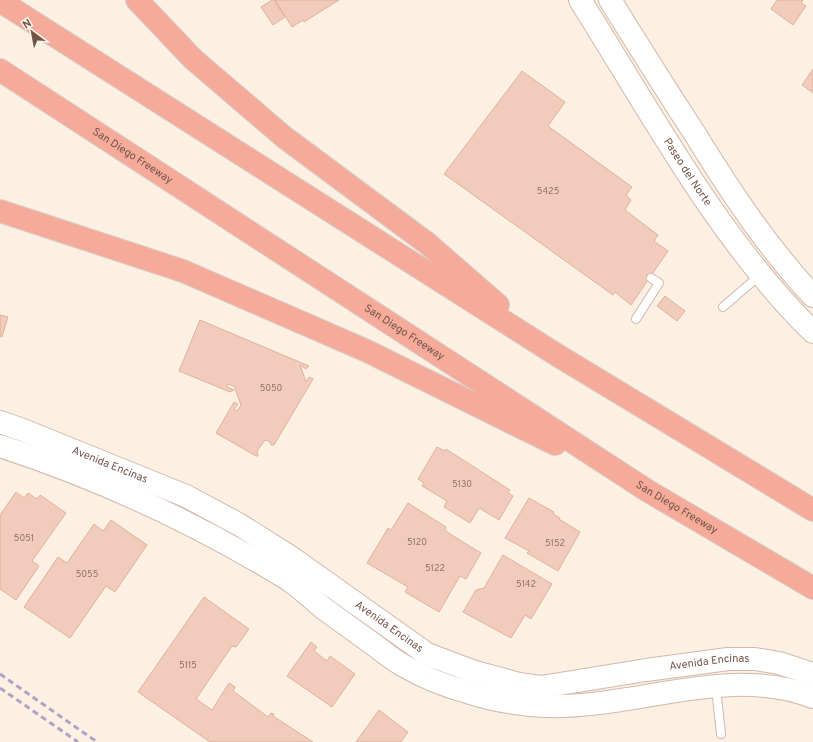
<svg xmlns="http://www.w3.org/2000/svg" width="813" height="742" viewBox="0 0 813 742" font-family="Overpass,sans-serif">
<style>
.building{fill:#f1cbbb;stroke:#e3b09c}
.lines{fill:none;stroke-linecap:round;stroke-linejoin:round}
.lane-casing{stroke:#cfb8ad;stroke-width:10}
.secondary-casing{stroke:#d2b8aa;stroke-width:24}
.highway-casing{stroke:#d8cfcc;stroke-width:24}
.lane{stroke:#fff;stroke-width:8}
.secondary{stroke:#fff;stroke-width:22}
.highway{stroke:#f5aa9a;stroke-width:22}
.rail{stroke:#b1a2c5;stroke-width:3;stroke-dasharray:6 4;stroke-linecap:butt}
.labels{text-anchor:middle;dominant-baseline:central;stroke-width:3.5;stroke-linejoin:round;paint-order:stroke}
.number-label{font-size:9px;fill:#927266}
.street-label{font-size:11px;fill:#735449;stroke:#fff4e9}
</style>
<rect width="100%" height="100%" fill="#fcf0e3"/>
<path class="building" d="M272,0H274L285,17L273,25L261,7Z
M275,0H339L304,22L303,20L292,27Z
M777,0H803L801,3L806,6L793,25L771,9Z
M813,69V93L802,85Z
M522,71L565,102L548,126L632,187L626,195L631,200L625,210L658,235L654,241L668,251L631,305L615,292L613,295L444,174Z
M665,296L685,311L677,321L657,306Z
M0,315L8,317L2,337L0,336Z
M200,320L309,366L306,369L300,365L306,382L309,377L313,379L274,445H271L270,442L265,440L257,451L258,456H256L216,433L234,402L238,404L234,409L237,411L241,405L234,386L228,384L227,387L234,390L230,392L179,371Z
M437,447L445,451L446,449L510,490L508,493L513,496L499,520L479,508L470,523L444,507L447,501L422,486L424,483L418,479Z
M16,492L24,498L28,493L37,499L40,495L66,513L32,561L39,566L16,600L0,589V515Z
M529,498L554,512L553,514L560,518L559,519L580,532L558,571L527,553L529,551L505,538Z
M408,503L446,527L445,530L450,534L481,553L466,579L460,576L439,612L405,592L408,587L367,563L388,528L391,530L393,527Z
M111,520L147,545L115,592L106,586L70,638L24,607L58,557L67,563L94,524L103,531Z
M503,555L552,584L531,619L525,615L511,638L463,612L476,590L484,588Z
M204,597L249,629L236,647L232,646L196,699L212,710L229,683L235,687L233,691L268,717L271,713L274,714L273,716L313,742H210L138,692Z
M311,642L317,647L314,651L327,661L330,656L355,674L332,707L287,676Z
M379,710L408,732L401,742H356Z"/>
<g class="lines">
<g class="lane-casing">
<path id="lane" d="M723,307L760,275
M636,319L659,283L651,278
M716,688L721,734"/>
</g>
<g class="secondary-casing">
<g id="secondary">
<path id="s1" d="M580,0C651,112 718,239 813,332"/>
<path d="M610,0C638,45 666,90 695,134C730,191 767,247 813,296"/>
<path id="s2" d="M0,422L23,430L186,496L240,525L292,558L427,654L472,671L519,684L541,687L646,670L728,659H755L779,663L813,674"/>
<path d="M0,446C101,479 198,524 289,580C301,588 312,599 323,608C341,621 359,634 377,647C386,654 396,662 406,667C425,678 446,686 467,692C492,700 520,705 546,706C633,709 729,664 813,697"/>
</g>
</g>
<g class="highway-casing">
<g id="highway">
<path d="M137,0L193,59L284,137L428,244L498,305"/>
<path d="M0,1L557,355L813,510"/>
<path id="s3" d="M0,70L648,491L813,588"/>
<path d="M0,211L183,271L367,351L555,444"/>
</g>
</g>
<use href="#lane" class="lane"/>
<use href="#secondary" class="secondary"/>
<use href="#highway" class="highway"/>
<path class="rail" d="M0,674L97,742
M0,688L78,742"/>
</g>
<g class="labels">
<g class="number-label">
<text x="548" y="191">5425</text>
<text x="271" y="388">5050</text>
<text x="462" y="484">5130</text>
<text x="24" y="538">5051</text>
<text x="417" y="542">5120</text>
<text x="555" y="543">5152</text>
<text x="435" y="568">5122</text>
<text x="87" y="574">5055</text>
<text x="526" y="584">5142</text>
<text x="188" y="665">5115</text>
</g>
<g class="street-label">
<text stroke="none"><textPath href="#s3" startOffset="158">San Diego Freeway</textPath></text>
<text stroke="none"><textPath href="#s1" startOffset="203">Paseo del Norte</textPath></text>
<text stroke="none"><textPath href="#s3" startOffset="482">San Diego Freeway</textPath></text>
<text stroke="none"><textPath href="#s2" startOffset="118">Avenida Encinas</textPath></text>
<text stroke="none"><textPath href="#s3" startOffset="806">San Diego Freeway</textPath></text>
<text stroke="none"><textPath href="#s2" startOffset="442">Avenida Encinas</textPath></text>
<text stroke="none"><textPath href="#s2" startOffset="778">Avenida Encinas</textPath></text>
</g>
</g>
<g transform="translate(32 32) rotate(328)" stroke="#fff4e9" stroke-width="3" paint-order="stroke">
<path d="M0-3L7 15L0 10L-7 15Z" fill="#735449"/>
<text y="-6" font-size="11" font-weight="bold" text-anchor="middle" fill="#735449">N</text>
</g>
</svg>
